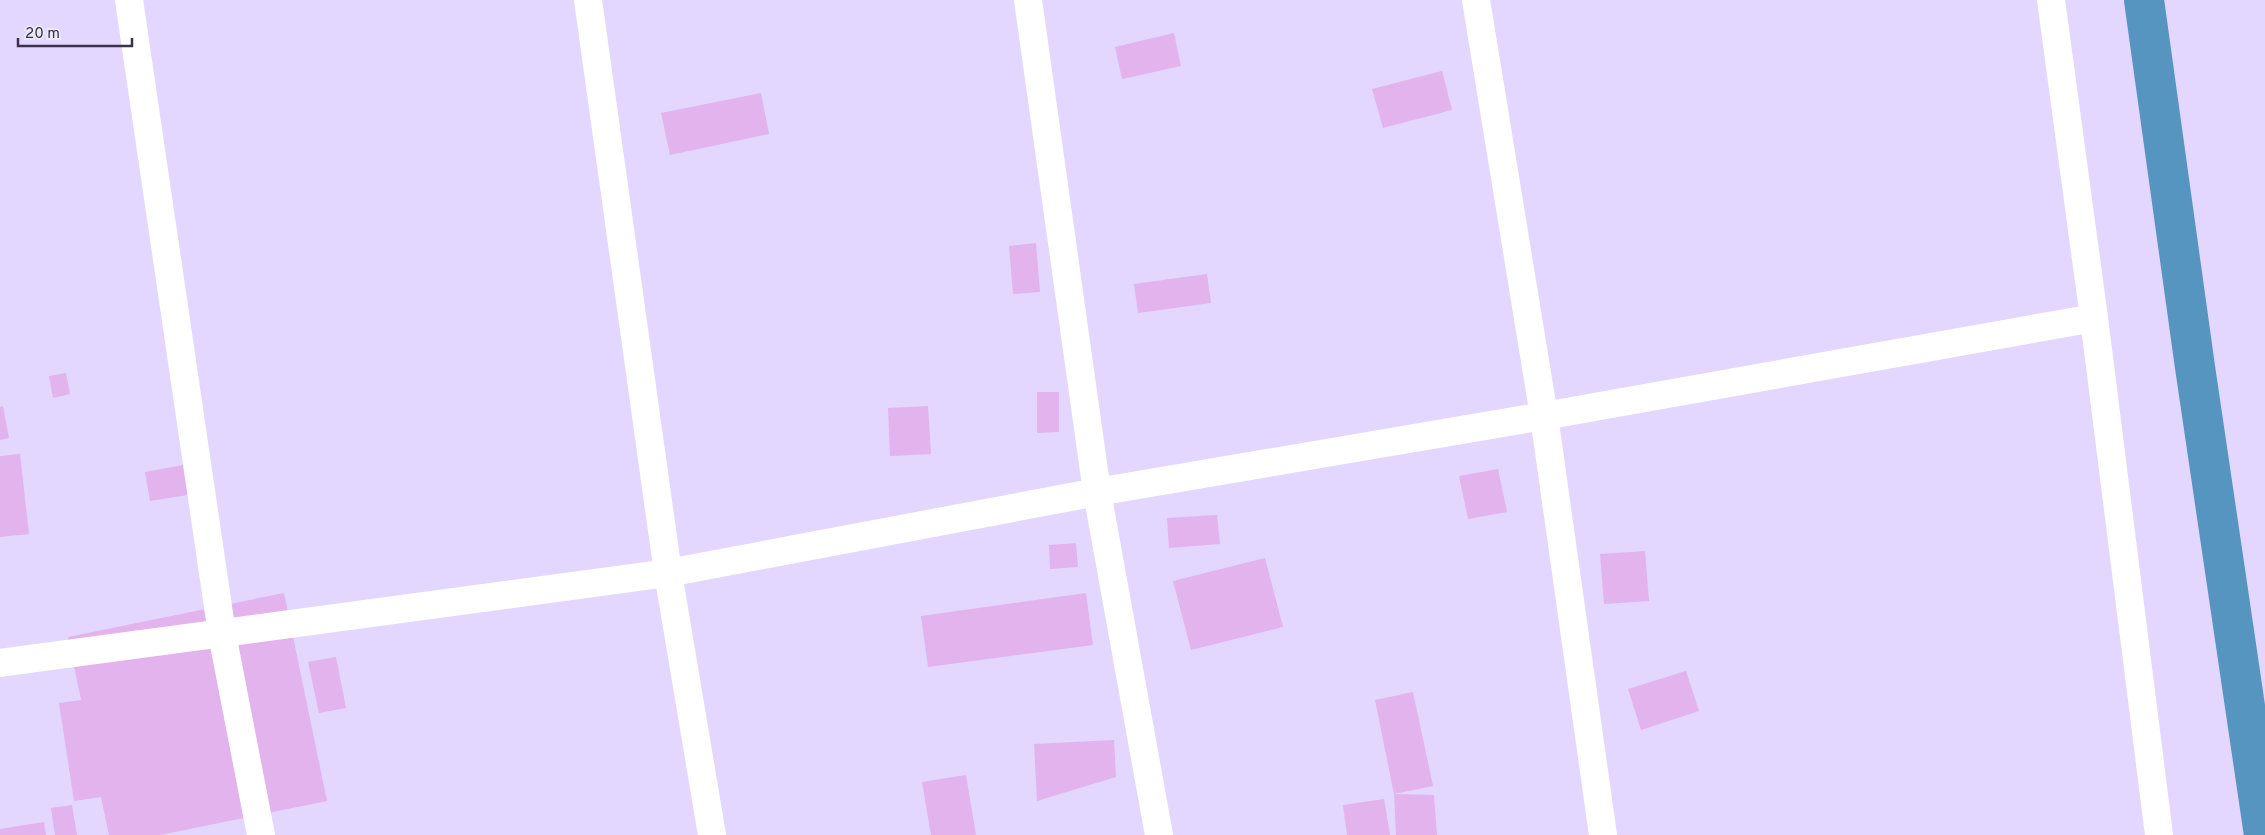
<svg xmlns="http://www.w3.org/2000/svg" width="2265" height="835" viewBox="0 0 2265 835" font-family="Overpass,sans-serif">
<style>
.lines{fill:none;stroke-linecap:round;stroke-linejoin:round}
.canal{stroke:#5695c0;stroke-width:40}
.building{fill:#e2b3ed}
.street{stroke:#fff;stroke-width:28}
</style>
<rect width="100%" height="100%" fill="#e3d6ff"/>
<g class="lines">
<path class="canal" d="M2144,0L2195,367L2264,835"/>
</g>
<path class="building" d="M1174,33L1181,66L1122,79L1115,47Z
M1442,71L1452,110L1383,128L1372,89Z
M761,93L769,134L670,155L661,113Z
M1036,243L1040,292L1013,294L1009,246Z
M1207,274L1211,303L1138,313L1134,284Z
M66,373L70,394L53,398L49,376Z
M1037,392H1059V432L1037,433Z
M3,406L9,438L0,440V407Z
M928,406L931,454L890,456L888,408Z
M20,454L29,534L0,537V456Z
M189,464L194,494L150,501L145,472Z
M1498,469L1507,512L1468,519L1459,476Z
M1217,515L1220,544L1169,548L1167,518Z
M1076,543L1078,567L1050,569L1049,545Z
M1645,551L1649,601L1604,604L1600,554Z
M1265,558L1283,627L1191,650L1173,581Z
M284,593L327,801L160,835H109L101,797L74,801L59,703L81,700L68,637Z
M1086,593L1093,645L928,667L921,616Z
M336,657L346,708L319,713L308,662Z
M1686,671L1699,711L1641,730L1628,689Z
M1413,692L1433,786L1394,794L1375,700Z
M1114,740L1116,777L1037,801L1034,744Z
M966,775L976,835H931L922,782Z
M1394,794L1434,795L1437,835H1396Z
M1384,799L1390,835H1347L1343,805Z
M72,805L77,835H55L51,808Z
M44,822L46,835H0V829Z"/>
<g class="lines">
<path class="street" d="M129,0L222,634L261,835
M588,0L668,573L712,835
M1028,0L1097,492L1159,835
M1476,0L1544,416L1603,835
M2051,0L2094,318
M0,663L668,573L1097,492L1544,416L2094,318L2159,835"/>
</g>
<path d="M18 38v8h114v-8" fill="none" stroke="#3a314c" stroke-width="2.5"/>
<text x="25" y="38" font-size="15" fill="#3a314c" stroke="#ece8f6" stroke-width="4" paint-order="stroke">20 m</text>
</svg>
